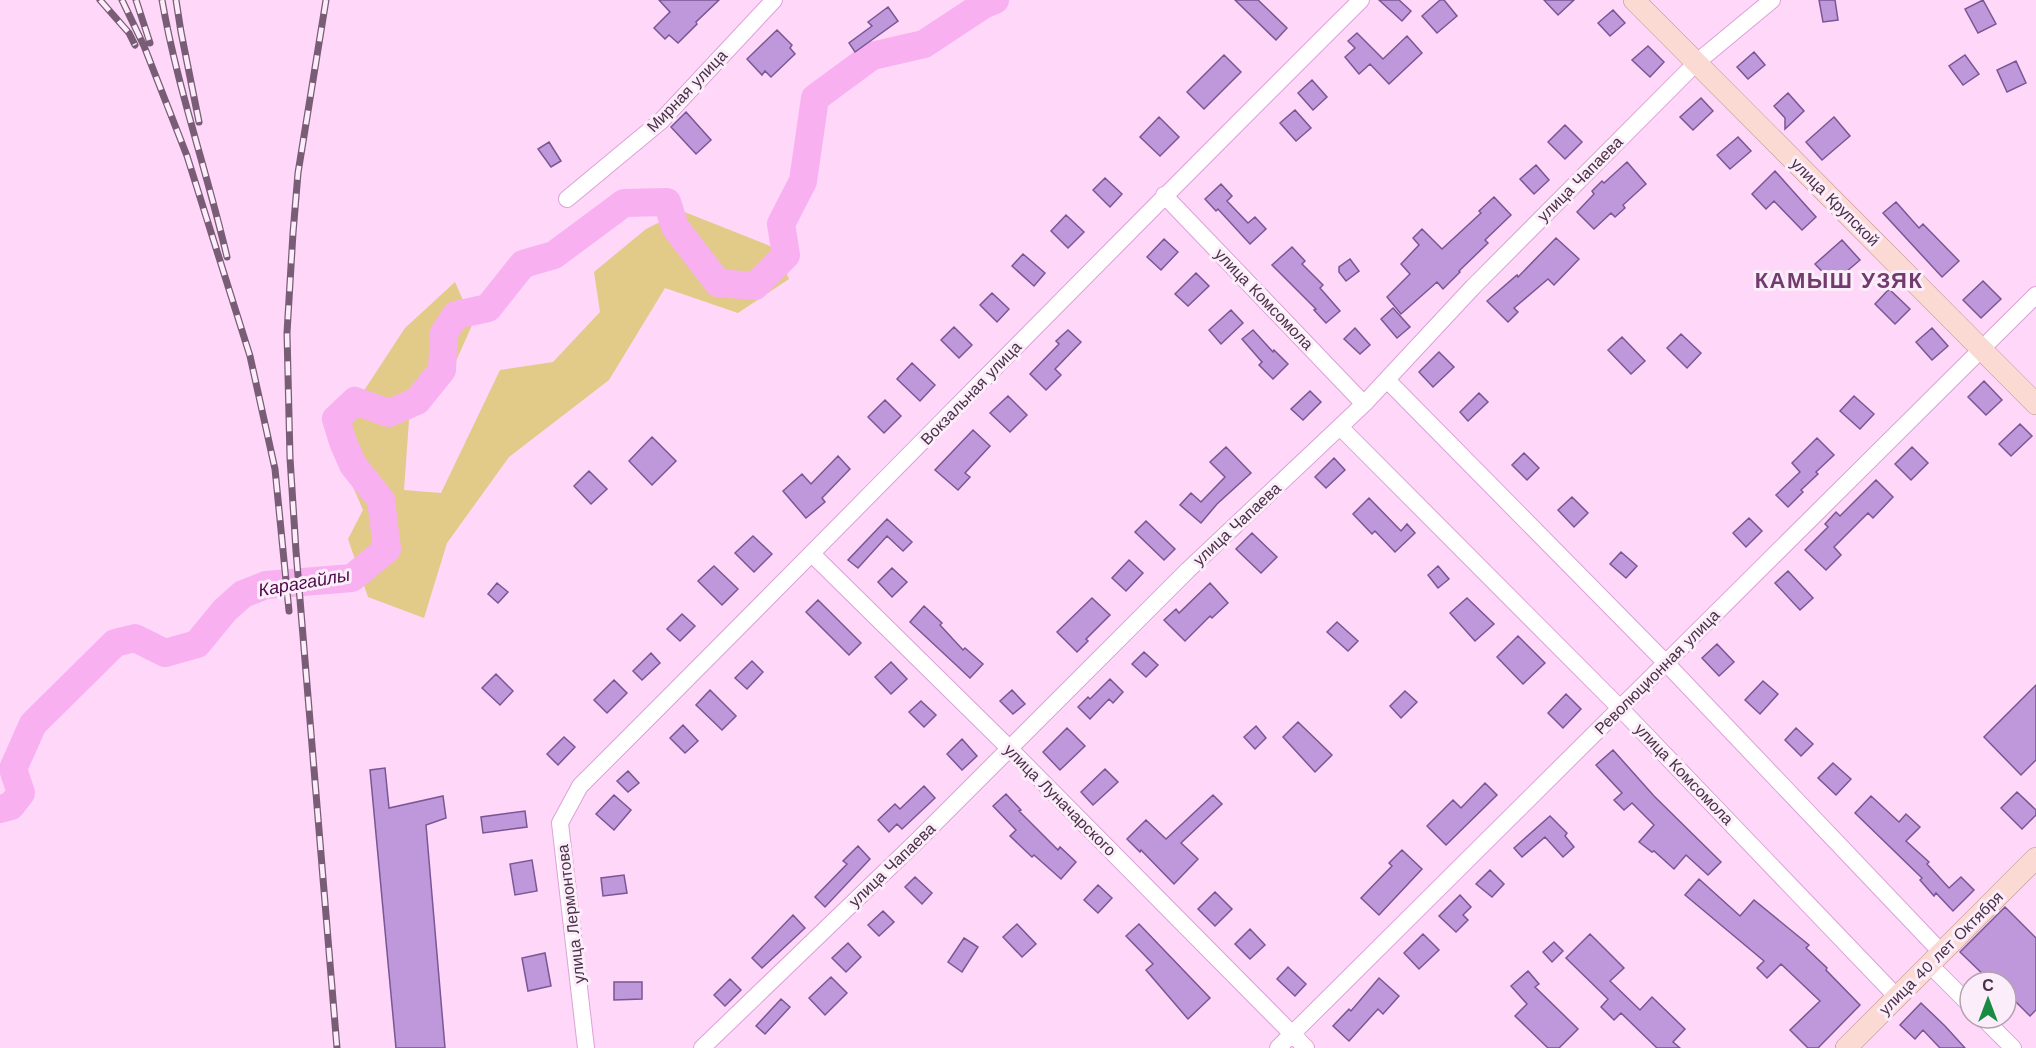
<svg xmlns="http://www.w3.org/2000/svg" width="2036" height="1048" viewBox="0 0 2036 1048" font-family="'Work Sans',sans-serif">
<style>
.green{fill:#e2ca89}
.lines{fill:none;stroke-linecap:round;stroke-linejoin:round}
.river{stroke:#f8b0f1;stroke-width:28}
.building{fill:#bf98dc;stroke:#7a5694;stroke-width:1.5}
.minor-casing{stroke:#dea0d8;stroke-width:18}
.major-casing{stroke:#bc8f90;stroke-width:22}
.minor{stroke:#fff;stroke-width:16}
.major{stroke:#fcdad4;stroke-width:21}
.rail-casing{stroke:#795c76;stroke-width:7}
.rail{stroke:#fbedf9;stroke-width:4.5;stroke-dasharray:14;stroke-linecap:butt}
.labels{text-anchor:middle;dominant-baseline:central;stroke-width:6;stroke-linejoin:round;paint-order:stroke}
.street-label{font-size:16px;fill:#4a3047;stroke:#fbedf9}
.water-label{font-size:18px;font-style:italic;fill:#4a0a47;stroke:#fbedf9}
.district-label{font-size:22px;font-weight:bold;letter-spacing:1.5px;fill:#713b6d;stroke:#fbedf9}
</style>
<rect width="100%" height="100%" fill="#fed7f9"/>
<path class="green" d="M682,211L775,248L789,279L738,313L665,288L609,380L509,457L447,543L424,618L368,597L348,539L363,510L330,434L365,389L405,328L455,282L473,323L452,370L409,420L404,490L441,493L500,370L553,362L600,312L594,272L646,229Z"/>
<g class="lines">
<path class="river" d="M0,809L11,806L21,793L13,769L33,724L115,643L135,638L165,653L197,644L225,610L243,594L266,585L352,578L387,549L381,500L353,465L343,442L336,419L355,401L389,413L417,401L442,370L444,333L456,315L488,308L523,264L554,255L624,203L667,202L675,227L718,283L755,286L786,255L781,224L803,181L815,98L872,56L924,44L983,5L995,0"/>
</g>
<path class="building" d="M659,0H719L696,22L697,24L678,43L669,35L665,39L654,28L670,12Z
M1235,0H1258L1287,28L1276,40Z
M1379,0H1399L1411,11L1402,21Z
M1440,0H1444L1457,16L1437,33L1422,16Z
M1544,0H1574L1558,15Z
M1819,0H1835L1838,20L1823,22Z
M1983,0L1996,24L1978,33L1965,9Z
M888,7L898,21L855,52L849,43L872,26L868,22Z
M1613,10L1625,23L1610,36L1598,23Z
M777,30L792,45L790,48L795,54L771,77L765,71L762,75L747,59Z
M1357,33L1383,59L1407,36L1422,53L1389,84L1370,64L1359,74L1345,57L1355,48L1348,41Z
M1648,46L1664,62L1650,77L1632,60Z
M1754,52L1765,65L1748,79L1737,67Z
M1224,55L1241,72L1204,109L1187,92Z
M1965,55L1979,74L1963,85L1949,66Z
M2016,61L2026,83L2007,92L1997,70Z
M1312,80L1327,97L1313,110L1298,93Z
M1788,93L1804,111L1785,129V118L1774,106Z
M1701,98L1713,111L1693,130L1680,117Z
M1295,110L1311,128L1296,141L1280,123Z
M686,112L711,140L696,154L671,127Z
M1159,117L1179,137L1160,156L1140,137Z
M1834,117L1850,136L1822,160L1806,142Z
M1565,125L1582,142L1565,159L1548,142Z
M1738,137L1751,151L1730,169L1717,155Z
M549,142L561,161L551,167L538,149Z
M1627,162L1646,184L1623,205L1625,208L1615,217L1611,213L1594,229L1577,212L1594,194L1592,191L1602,181L1604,183Z
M1536,165L1549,180L1534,194L1520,179Z
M1775,171L1816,217L1802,230L1774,201L1766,209L1752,194Z
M1105,178L1122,194L1110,207L1093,190Z
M1221,184L1232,196L1227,201L1248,223L1255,217L1266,229L1250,244L1218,209L1216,211L1205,199Z
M1494,197L1511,215L1485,240L1488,243L1459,271L1460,272L1443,289L1437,282L1401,314L1387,297L1410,274L1401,264L1419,245L1413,238L1422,229L1442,249L1481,213L1479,211Z
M1896,202L1919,228L1923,224L1959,261L1942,277L1883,213Z
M1066,215L1084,232L1068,248L1051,231Z
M1556,238L1579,259L1554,285L1548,279L1514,308L1518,312L1508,322L1487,301L1517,275L1518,277Z
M1164,239L1178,252L1161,270L1147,257Z
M1842,240L1860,260L1833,283L1815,264Z
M1292,247L1305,261L1302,264L1323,285L1320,288L1340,311L1326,323L1314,310L1316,309L1272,265Z
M1023,254L1045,273L1034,286L1012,266Z
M1350,259L1359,271L1346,281L1339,272V267Z
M1196,273L1209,286L1188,306L1175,294Z
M1983,281L2001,299L1981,318L1963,300Z
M1889,289L1910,309L1895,324L1875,304Z
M992,293L1009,309L997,322L980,305Z
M1393,308L1410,327L1397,338L1381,319Z
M1231,310L1243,323L1221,344L1209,330Z
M954,327L972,345L959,358L941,340Z
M1355,328L1370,345L1360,354L1344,339Z
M1932,328L1948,346L1932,360L1916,342Z
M1068,330L1081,342L1055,369L1061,375L1046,390L1030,374L1059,344L1056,341Z
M1253,330L1273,352L1274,350L1288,364L1273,379L1259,365L1262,362L1242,339Z
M1681,334L1701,353L1687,368L1667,348Z
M1622,337L1645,361L1631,374L1608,350Z
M1439,352L1454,367L1433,387L1419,372Z
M912,363L935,385L920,401L897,379Z
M1984,381L2002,400L1986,415L1968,397Z
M1310,391L1321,402L1303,420L1291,409Z
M1479,393L1488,402L1468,421L1460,412Z
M1008,396L1027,415L1010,432L990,413Z
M1854,396L1874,414L1860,429L1840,411Z
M885,400L901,416L884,433L868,417Z
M2020,424L2032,436L2011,456L1999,444Z
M973,430L990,446L965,473L970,477L958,490L935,470Z
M652,437L676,461L652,485L629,461Z
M1817,438L1834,455L1816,472L1818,474L1801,490L1803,492L1788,507L1776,495L1800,472L1792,463Z
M1226,447L1251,473L1217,504L1201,523L1180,505L1191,493L1201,502L1225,477L1210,462Z
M1912,447L1928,463L1911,480L1895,464Z
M1524,453L1539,468L1527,480L1512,465Z
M838,456L850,469L822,498L825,502L806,518L783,491L802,474L811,484Z
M1334,458L1345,470L1326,488L1315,477Z
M589,471L607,489L591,504L574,486Z
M1876,480L1893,497L1873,518L1868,513L1834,547L1841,555L1826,570L1805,550L1828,527L1825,524L1836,512L1840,516Z
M1572,497L1588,513L1574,527L1558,510Z
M1369,498L1401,531L1407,524L1415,533L1395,552L1375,531L1372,534L1353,514Z
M1749,518L1762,531L1746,547L1733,533Z
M887,519L912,542L903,551L887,536L858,568L848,560Z
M1146,521L1175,549L1164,560L1135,532Z
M1252,533L1277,557L1261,573L1236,549Z
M753,536L772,554L754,572L735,553Z
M1621,552L1637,566L1626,578L1610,564Z
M1129,560L1143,573L1126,591L1112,578Z
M714,566L738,589L722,605L698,581Z
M1438,566L1449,579L1438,588L1428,575Z
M892,568L907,582L892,597L878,582Z
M1788,571L1813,598L1800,610L1775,583Z
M497,583L508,592L498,603L488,594Z
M1210,583L1228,603L1212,618L1210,616L1185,641L1164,620L1176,609L1179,613Z
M1092,598L1110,615L1086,639L1088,641L1077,652L1057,632Z
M1467,598L1494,624L1475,641L1450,613Z
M818,600L861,643L849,655L806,612Z
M924,606L942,623L940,625L963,650L965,648L983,664L970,678L910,622Z
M682,614L695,626L680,641L667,629Z
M1337,622L1358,641L1348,651L1327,632Z
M1518,636L1545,663L1523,684L1497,657Z
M1717,644L1734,662L1719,676L1702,658Z
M1144,652L1158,665L1146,677L1132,664Z
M651,653L660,663L642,680L633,671Z
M752,661L763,672L747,689L735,678Z
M891,662L907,679L891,694L875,677Z
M496,674L513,691L500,705L482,688Z
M1110,679L1123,692L1113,703L1109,699L1090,719L1078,707L1088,697L1090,699Z
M614,680L627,693L607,713L594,700Z
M1763,681L1778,694L1760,714L1745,700Z
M2036,685V760L2021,775L1984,737Z
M710,690L736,716L722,730L696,705Z
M1012,690L1025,704L1013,714L1000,701Z
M1405,691L1417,702L1401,718L1390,706Z
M1566,694L1581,709L1563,728L1548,713Z
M921,701L936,715L924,727L909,712Z
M1298,722L1332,755L1315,772L1283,737Z
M683,725L698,741L685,753L670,738Z
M1256,726L1266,738L1255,749L1244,737Z
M1067,728L1085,746L1060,770L1043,752Z
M1796,728L1813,744L1801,756L1785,740Z
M564,737L575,747L558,765L547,754Z
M962,739L977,756L962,770L947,754Z
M1613,750L1654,796L1721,862L1708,875L1686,855L1674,869L1654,851L1652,852L1639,842L1654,825L1632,803L1624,810L1614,800L1622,793L1596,765Z
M1833,763L1851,779L1836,795L1818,778Z
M385,768L389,808L443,796L446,818L426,825L445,1048H396L370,770Z
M1105,769L1118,782L1093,805L1081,792Z
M628,771L639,783L628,792L617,781Z
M1485,783L1497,795L1446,845L1427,826L1453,800L1461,808Z
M924,786L935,798L902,829L897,824L889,832L878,820L895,804L900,809Z
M2017,792L2036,810V815L2022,829L2001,808Z
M1006,794L1021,810L1019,811L1058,850L1060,847L1076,862L1061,879L1034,855L1032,857L1010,836L1016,830L993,806Z
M614,795L631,810L614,830L596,814Z
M1213,795L1222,804L1181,843L1198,859L1174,884L1141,850L1140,852L1127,839L1146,820L1166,839Z
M1871,796L1899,822L1906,814L1920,827L1906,841L1929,862L1927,864L1949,888L1961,877L1974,890L1953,911L1936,893L1934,896L1920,880L1922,878L1855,813Z
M525,811L527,827L483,833L481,817Z
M1550,816L1567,833L1565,836L1574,847L1563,857L1545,837L1522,857L1514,848Z
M858,846L870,859L825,907L815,897L847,864L843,861Z
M1402,850L1422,869L1379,915L1361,898L1392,866L1389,863Z
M532,860L537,891L515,895L510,864Z
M1490,870L1504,884L1492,897L1476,884Z
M624,875L627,893L603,896L601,878Z
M915,877L932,893L922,904L905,887Z
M1699,879L1740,916L1754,900L1809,945L1806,948L1827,968L1826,970L1860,1005L1818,1048H1808L1790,1030L1820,1001L1781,964L1767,978L1757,968L1764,961L1685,895Z
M1098,885L1112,898L1098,913L1084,900Z
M1215,892L1232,909L1215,926L1198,909Z
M1460,895L1471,907L1463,915L1468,920L1456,932L1439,916Z
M2005,907L2036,938V1010L2030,1016L2014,1000L2006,1008V982H1991L1960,952Z
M883,911L894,922L879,936L868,925Z
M793,915L805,928L762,968L752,958Z
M1017,924L1036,944L1022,957L1003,937Z
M1139,924L1210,998L1188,1019L1146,970L1153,964L1126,936Z
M1250,929L1265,945L1250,959L1235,944Z
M1423,934L1439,950L1419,969L1404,953Z
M1590,934L1624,968L1610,981L1640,1010L1652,997L1685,1029L1673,1042L1680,1048H1657L1621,1013L1614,1020L1601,1007L1608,999L1566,958Z
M964,938L978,947L962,972L948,962Z
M1554,942L1563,951L1552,962L1543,952Z
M848,943L861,957L846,972L832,958Z
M545,953L551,986L528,991L522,958Z
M1288,967L1306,984L1295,996L1277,979Z
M1528,971L1539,984L1535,987L1578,1029L1559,1048H1548L1515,1016L1527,1004L1511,986Z
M831,977L847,993L825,1015L809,998Z
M1379,978L1399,996L1383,1014L1378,1009L1349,1041L1333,1026L1349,1009L1351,1011Z
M730,979L741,990L725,1006L714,995Z
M614,982H642V999L614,1000Z
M781,999L790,1007L765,1034L756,1026Z
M1921,1003L1945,1026L1965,1048H1940L1923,1030L1915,1039L1900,1025Z"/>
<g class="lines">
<g class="minor-casing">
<path id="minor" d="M1164,195L1364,404
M567,199L661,121L774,0
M1387,380L1666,663L1941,952
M1340,427L1621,709L1897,997
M813,555L1009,748L1306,1048
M1930,965L1970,1005
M1983,1018L2013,1048
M586,1048L560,823L580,786C842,525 1099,260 1361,0
M702,1048L917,841L1188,570L1364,404L1473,287L1696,63L1772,0
M1278,1048L2036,295"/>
</g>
<g class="major-casing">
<path id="major" d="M1634,0L2036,404
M1846,1048L2036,858"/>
</g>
<use href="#minor" class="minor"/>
<use href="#major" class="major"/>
<g class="rail-casing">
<path id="rail" d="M100,0L129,33L135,45
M122,0L144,46L187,156L250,356L275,469L289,611
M136,0L150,43
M162,0C177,87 207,171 227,257
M176,0L181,32L199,122
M326,0L298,173L293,233L287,333L290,458L296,551L337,1048"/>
</g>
<use href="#rail" class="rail"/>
</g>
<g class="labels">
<g class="street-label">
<text transform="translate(687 91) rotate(-46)">Мирная улица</text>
<text transform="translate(1580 179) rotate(-45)">улица Чапаева</text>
<text transform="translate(1835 202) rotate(45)">улица Крупской</text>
<text transform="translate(1264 299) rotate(46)">улица Комсомола</text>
<text transform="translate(971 393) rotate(-46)">Вокзальная улица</text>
<text transform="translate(1237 524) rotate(-43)">улица Чапаева</text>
<text transform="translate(1657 672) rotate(-45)">Революционная улица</text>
<text transform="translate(1684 774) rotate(46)">улица Комсомола</text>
<text transform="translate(1060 800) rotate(45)">улица Луначарского</text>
<text transform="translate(892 865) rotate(-44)">улица Чапаева</text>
<text transform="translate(571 914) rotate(-97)">улица Лермонтова</text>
<text transform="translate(1941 953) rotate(-45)">улица 40 лет Октября</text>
</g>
<g class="water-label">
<text transform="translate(304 582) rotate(-10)">Карагайлы</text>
</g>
<g class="district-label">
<text x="1839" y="280">КАМЫШ УЗЯК</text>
</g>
</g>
<g transform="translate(1988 1000)"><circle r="28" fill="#fbedf9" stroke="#b4a1b2" stroke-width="1.5"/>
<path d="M0-4.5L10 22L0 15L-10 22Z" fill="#198a42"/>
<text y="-9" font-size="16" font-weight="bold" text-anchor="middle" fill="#4a3047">С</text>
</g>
</svg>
